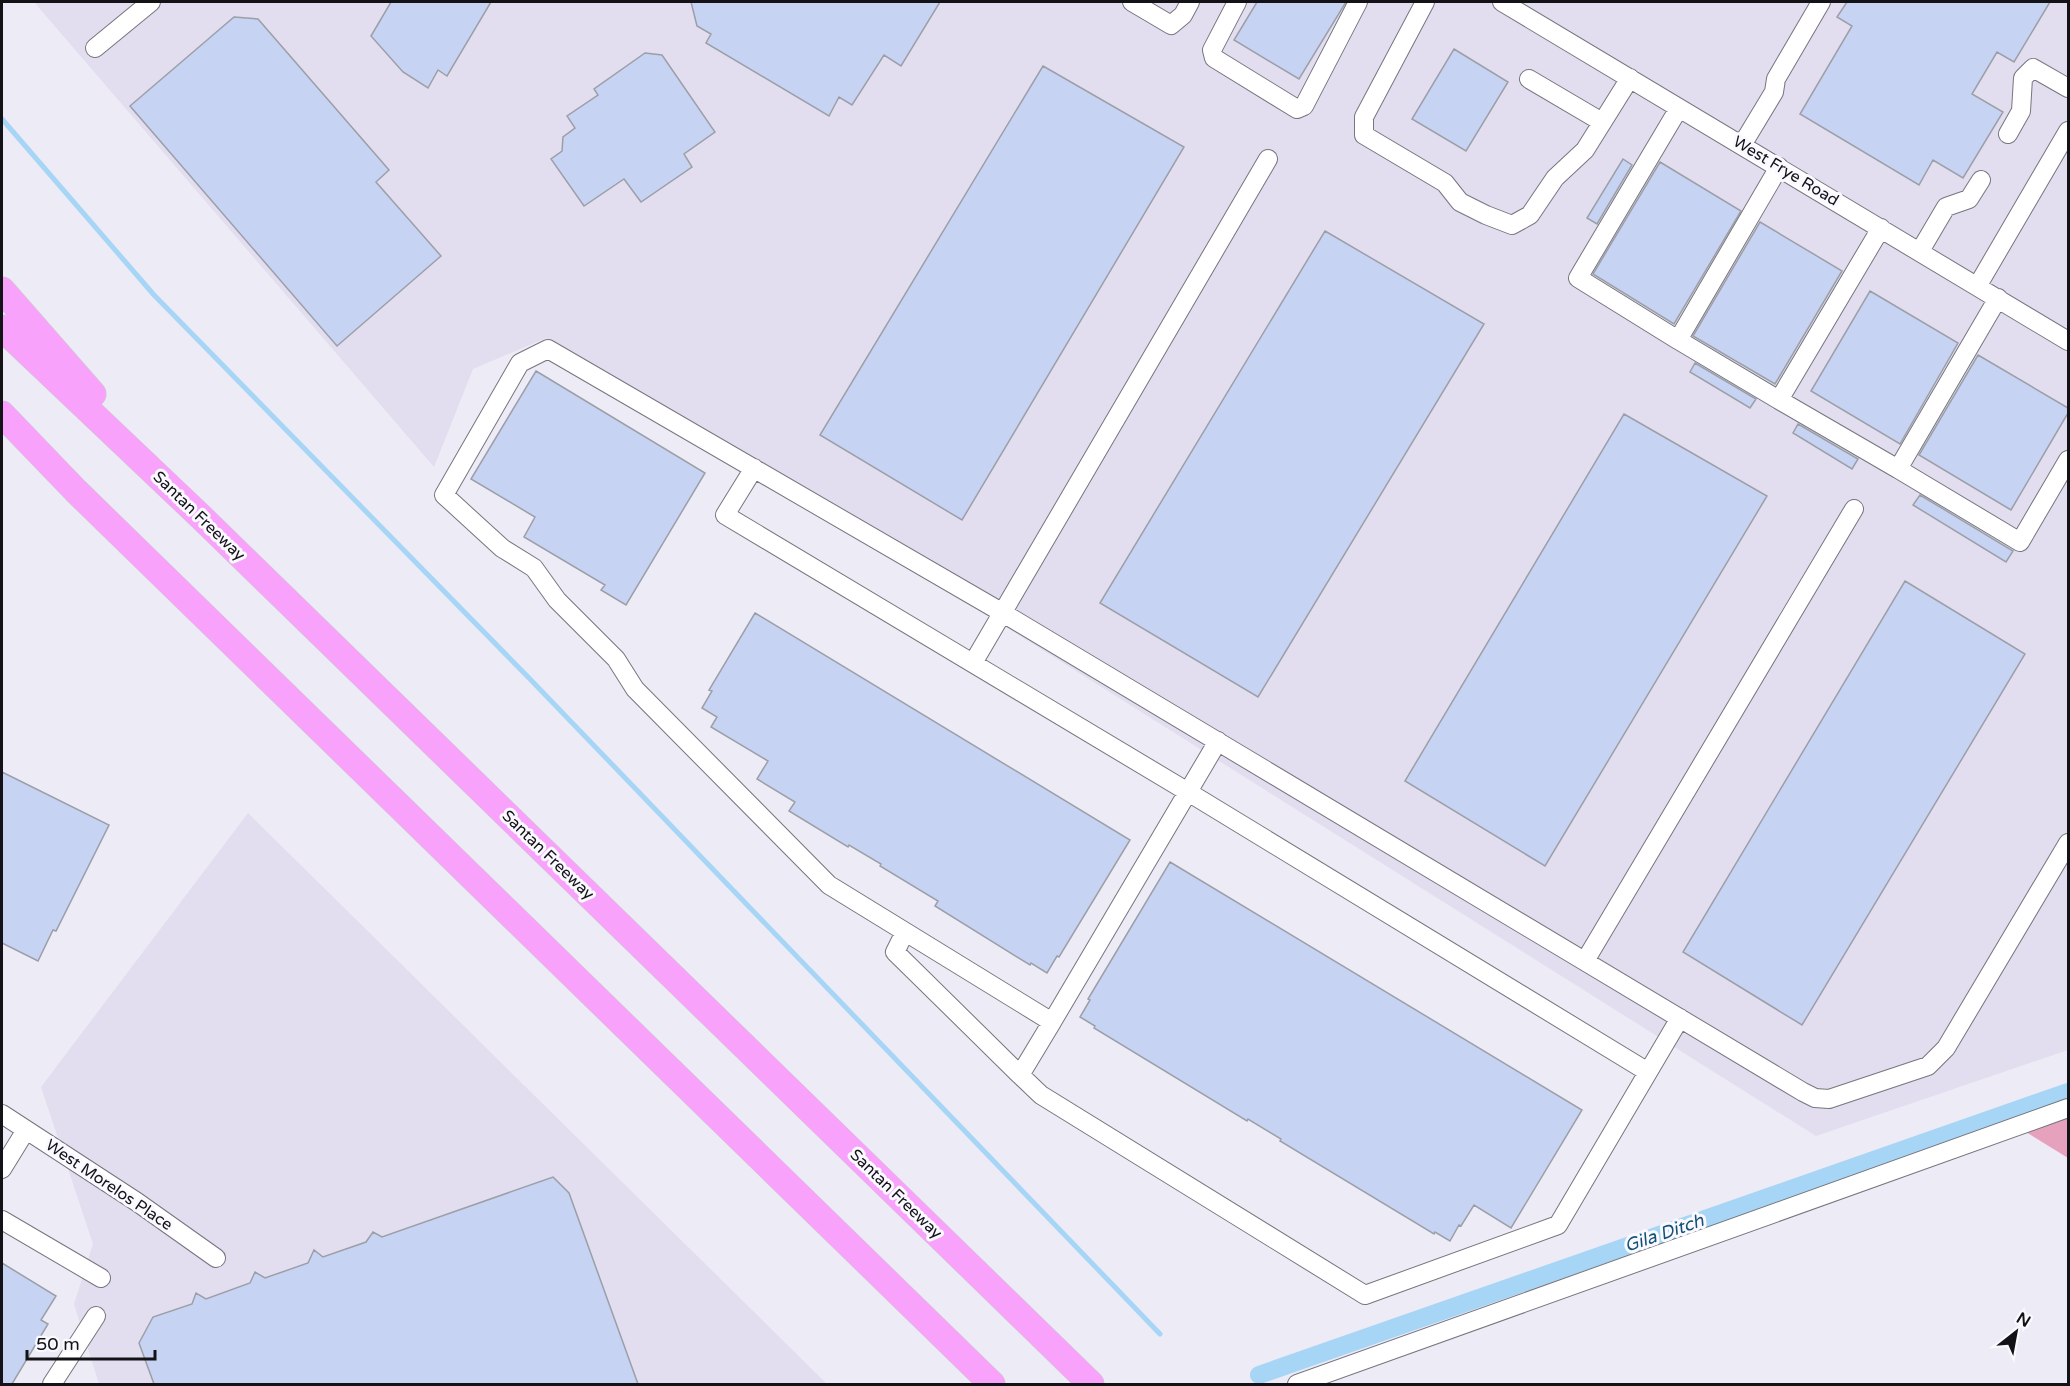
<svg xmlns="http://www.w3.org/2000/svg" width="2070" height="1386" viewBox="0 0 2070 1386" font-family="'Varela Round',sans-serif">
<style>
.built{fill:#e2deef}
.green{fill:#e6a2bc}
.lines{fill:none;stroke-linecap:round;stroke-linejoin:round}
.stream{stroke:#a6d5f6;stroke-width:5}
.canal{stroke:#a6d5f6;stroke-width:18}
.building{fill:#c7d3f2;stroke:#9b9fa8;stroke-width:1.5}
.minor-casing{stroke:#77757e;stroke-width:20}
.highway-casing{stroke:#cbcbcc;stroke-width:27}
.minor{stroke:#fff;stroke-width:18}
.highway{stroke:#f9a2fc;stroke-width:26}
.labels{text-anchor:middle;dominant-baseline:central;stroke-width:6;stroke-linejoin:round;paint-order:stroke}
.street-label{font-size:16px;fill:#131216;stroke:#faf9ff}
.water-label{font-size:18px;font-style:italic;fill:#135176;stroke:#faf9ff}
</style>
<rect width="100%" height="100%" fill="#edebf5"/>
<path class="built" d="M34,2H2068V1050L1816,1136L546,338L473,369L434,467Z
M248,813L827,1384H99L74,1304L93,1244L41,1087Z"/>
<path class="green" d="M2068,1108V1158L2018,1127Z"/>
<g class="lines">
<path class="stream" d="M2,119L154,295L529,678L1160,1334"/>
<path class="canal" d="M1259,1375L2068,1092"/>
</g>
<path class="building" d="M391,2H491L447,76L438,70L428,88L403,72L371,36Z
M691,2H940L901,66L884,55L852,105L839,97L829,116L706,43L711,34L697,26Z
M1257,2H1346L1299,79L1234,40Z
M1847,2H2050L2014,62L1997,52L1972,94L2003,112L1963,178L1933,160L1919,185L1800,114L1852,26L1837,17Z
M234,17L258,19L389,170L376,182L441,256L337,346L130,106Z
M1454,49L1508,82L1466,151L1412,119Z
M645,53L662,55L715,132L684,154L692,167L641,202L624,179L584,206L551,159L562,151L563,137L575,128L567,116L598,95L594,89Z
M1043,66L1184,147L962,520L820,435Z
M1623,159L1632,165L1597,224L1587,218Z
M1660,162L1741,211L1674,324L1593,274Z
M1760,222L1842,271L1775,384L1693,336Z
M1325,231L1484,324L1258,697L1100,603Z
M1870,291L1958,343L1900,444L1811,391Z
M1978,355L2068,408V413L2011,510L1919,455Z
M1695,363L1756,399L1750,408L1690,372Z
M536,371L705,473L626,605L601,590L605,585L524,537L535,517L471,479Z
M1624,414L1767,496L1545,866L1405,781Z
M1798,424L1858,459L1852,469L1793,433Z
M1920,495L2013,551L2006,562L1913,505Z
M1905,581L2025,654L1802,1025L1683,952Z
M755,613L1130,840L1059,957L1057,956L1047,973L1031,963L1030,965L935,906L938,901L880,866L881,864L849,845L848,847L789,811L795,802L757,779L768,761L711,727L717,717L702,708L712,691L709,690Z
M2,772L109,825L56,931L53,930L38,961L2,943Z
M1170,862L1582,1110L1511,1228L1474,1205L1461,1226L1459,1225L1450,1241L1435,1232L1434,1234L1280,1141L1281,1139L1248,1119L1247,1121L1094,1028L1095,1026L1080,1017L1090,1000L1088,999Z
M553,1177L569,1193L638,1384H154L139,1343L153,1317L192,1304L196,1293L206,1299L250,1283L255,1272L265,1278L308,1263L314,1250L323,1257L366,1242L373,1232L382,1237Z
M2,1263L56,1296L41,1320L48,1324L12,1384H2Z"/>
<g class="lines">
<g class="minor-casing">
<path id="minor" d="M1132,2L1171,25L1183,15L1190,2
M1237,2L1212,50L1214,58L1297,109L1304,106L1358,2
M1425,2L1364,117V135L1445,183L1460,202L1486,215L1512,225L1530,215L1555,178L1585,150L1630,78
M1502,2L2068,341
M95,48L151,2
M1529,79L1602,122
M1679,108L1578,278L1678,340L1779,167
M2008,134L2021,111L2023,78L2033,68L2068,88
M1742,145L1774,92L1776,79L1821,2
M1920,251L1946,207L1969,199L1981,180
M1978,285L2068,131
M1678,340L1779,400L1881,228
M1779,400L1898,469L1998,298
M754,468L725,515L1188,792L1648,1072
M1898,469L2020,542L2068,460
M973,663L1268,159
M1218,741L1052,1022L829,885L635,689L616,659L557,600L534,568L502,548L444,495L520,363L548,349L1003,613L1803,1092L1815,1098L1829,1099L1928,1066L1946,1048L2068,843
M905,932L895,952L1020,1075L1052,1022
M1585,961L1854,509
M1020,1075L1041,1095L1365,1295L1558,1225L1680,1018
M2,1114L137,1202L216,1258
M2,1169L26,1130
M2,1220L101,1278
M52,1384L96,1316
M1297,1384L2068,1108"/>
</g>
<g class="highway-casing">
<path id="highway" d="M2,290L93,394
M2,328L200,516L1091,1384
M2,414L76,491L992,1384"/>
</g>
<use href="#minor" class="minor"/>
<use href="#highway" class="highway"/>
</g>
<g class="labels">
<g class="street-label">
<text transform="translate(1786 171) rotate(31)">West Frye Road</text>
<text transform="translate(199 516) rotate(44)">Santan Freeway</text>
<text transform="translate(548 855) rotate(44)">Santan Freeway</text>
<text transform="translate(109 1185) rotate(34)">West Morelos Place</text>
<text transform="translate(896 1194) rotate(44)">Santan Freeway</text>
</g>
<g class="water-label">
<text transform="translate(1664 1233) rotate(-19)">Gila Ditch</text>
</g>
</g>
<rect width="2070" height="1386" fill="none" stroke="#131216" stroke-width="6"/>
<g transform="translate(2016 1332) rotate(31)" stroke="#faf9ff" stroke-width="4.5" paint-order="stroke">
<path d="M0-4.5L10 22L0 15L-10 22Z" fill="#131216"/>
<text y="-9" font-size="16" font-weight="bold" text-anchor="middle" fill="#131216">N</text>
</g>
<path d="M27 1350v9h128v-9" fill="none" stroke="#131216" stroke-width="3"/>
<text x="36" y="1350" font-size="18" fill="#131216" stroke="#faf9ff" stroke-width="4.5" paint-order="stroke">50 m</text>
</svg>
